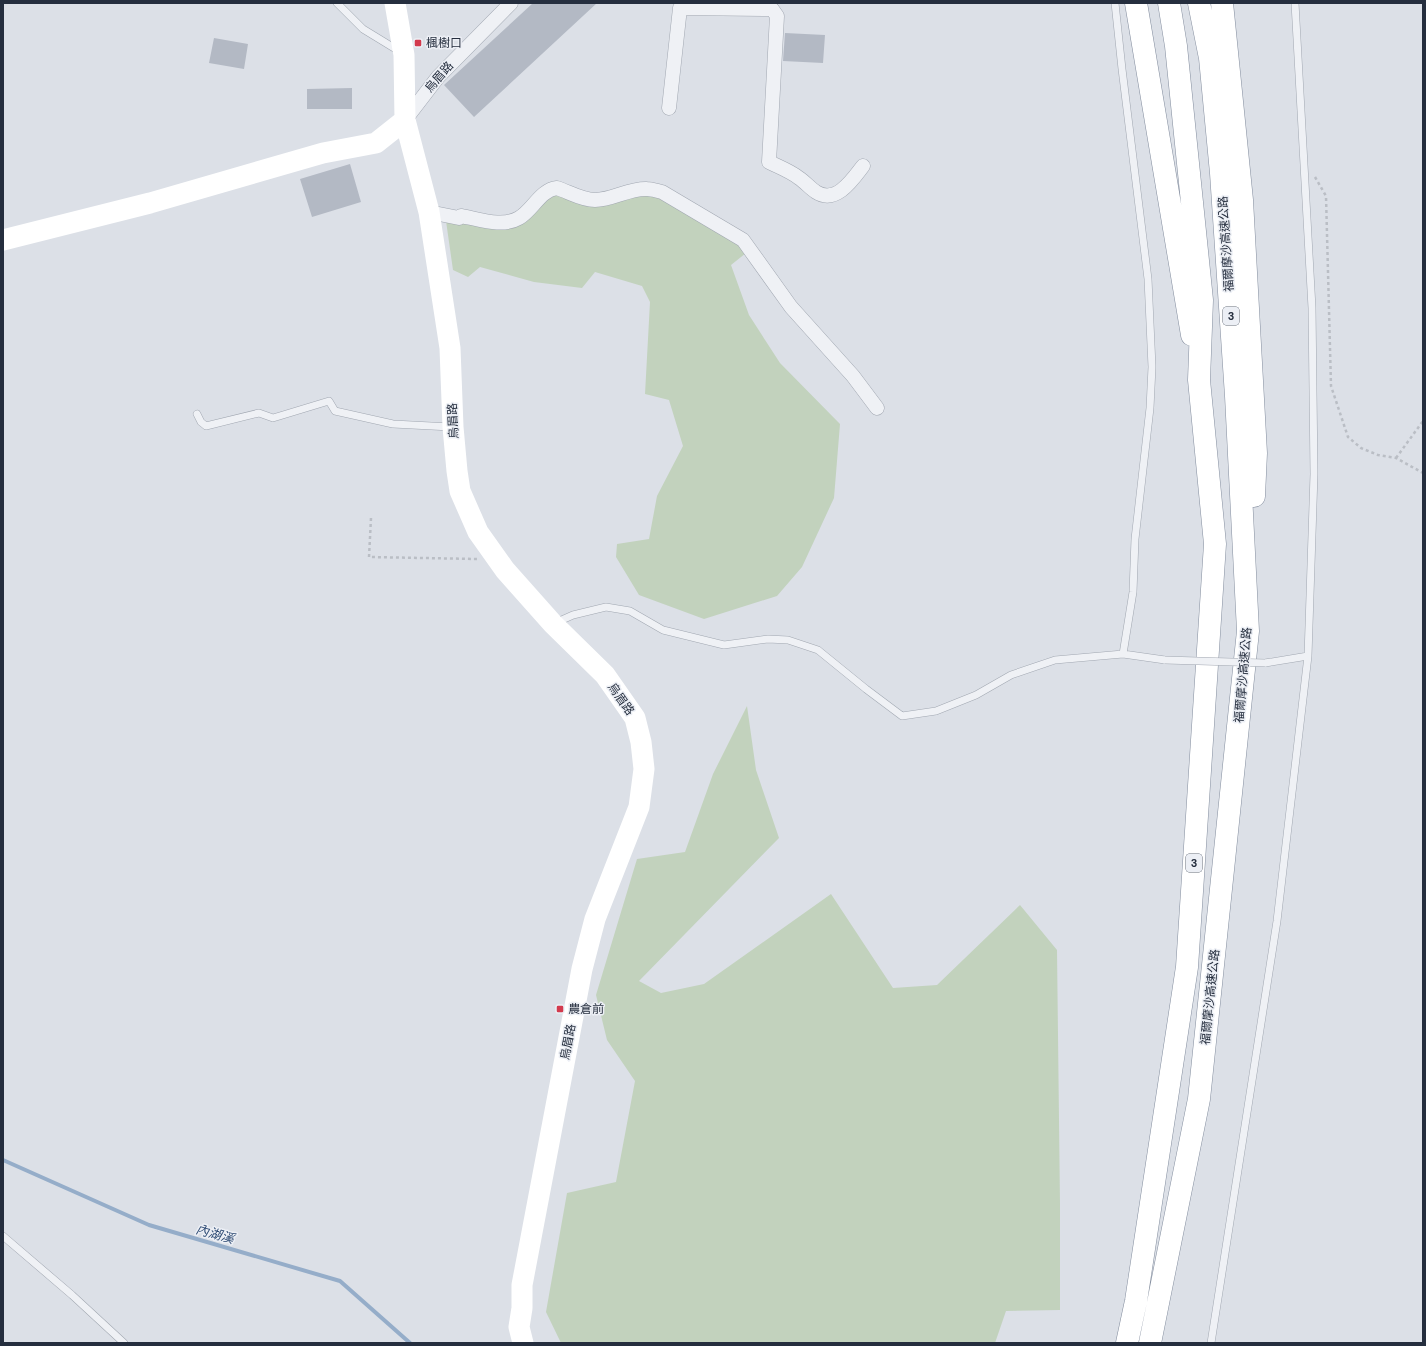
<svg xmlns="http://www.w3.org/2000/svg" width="1426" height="1346" viewBox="0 0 1426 1346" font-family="'DM Sans','Noto Sans TC',sans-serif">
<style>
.green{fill:#c2d2bd}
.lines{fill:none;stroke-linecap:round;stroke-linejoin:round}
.stream{stroke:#95adc9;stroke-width:4}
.building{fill:#b3b9c4}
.lane-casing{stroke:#a1a7b1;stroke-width:8}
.street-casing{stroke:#a1a7b1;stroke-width:15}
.highway-casing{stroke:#838d9e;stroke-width:23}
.path{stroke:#babec5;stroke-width:2.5;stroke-dasharray:3 3;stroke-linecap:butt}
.lane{stroke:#eff1f5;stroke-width:7}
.street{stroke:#eff1f5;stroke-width:14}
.secondary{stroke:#fff;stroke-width:21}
.highway{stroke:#fff;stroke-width:22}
.lane-bridge-casing{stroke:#a1a7b1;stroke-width:8;stroke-linecap:butt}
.lane-bridge{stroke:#eff1f5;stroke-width:7}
.poi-dot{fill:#d33a4d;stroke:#eceff5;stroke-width:1.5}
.labels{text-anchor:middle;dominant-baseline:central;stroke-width:3;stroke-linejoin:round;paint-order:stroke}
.shield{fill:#eceff5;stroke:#616875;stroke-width:1}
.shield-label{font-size:11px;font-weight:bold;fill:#252e3e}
.poi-label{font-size:12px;fill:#252e3e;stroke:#eceff5;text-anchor:start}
.street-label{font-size:12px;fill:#252e3e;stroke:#eceff5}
.water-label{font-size:13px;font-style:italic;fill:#2e4b74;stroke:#eceff5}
</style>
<rect width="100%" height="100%" fill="#dce0e7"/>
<path class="green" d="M555,190L589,201L666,191L751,249L731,265L749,315L780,363L840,424L834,498L802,567L777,596L704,619L639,595L616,557L617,544L649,539L657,496L683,446L669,400L645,394L650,302L642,286L595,272L582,288L534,282L480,267L468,277L453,270L446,221L516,226Z
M747,706L756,770L779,838L639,981L661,993L704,984L831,894L893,988L937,985L1020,905L1057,950L1060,1204V1310L1006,1311L995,1343H561L546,1312L567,1193L616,1182L635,1081L607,1040L596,995L637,859L685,852L713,774Z"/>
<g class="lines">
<path class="stream" d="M3,1160L149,1225L340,1281L410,1343"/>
</g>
<path class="building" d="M533,3H597L474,117L444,85Z
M785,33L825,35L823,63L783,61Z
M214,38L248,44L244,69L209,63Z
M352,88V109H307V89Z
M350,164L361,202L312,217L300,179Z"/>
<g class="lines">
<g class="lane-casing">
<path id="lane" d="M337,3L363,29L399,51
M1115,3L1122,69L1148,279L1152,367L1150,408L1135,539L1133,592L1123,654
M197,414L201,422L206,426L259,413L273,418L329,401L335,411L393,424L451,427
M555,623L573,615L606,607L630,611L663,630L724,645L768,639L788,640L818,650L866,689L902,716L936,711L976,695L1011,675L1055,660L1123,654L1165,660
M1265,663L1308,656L1314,474L1312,308L1295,3
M3,1236L72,1295L124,1343
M1211,1343L1277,921L1308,656"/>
</g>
<g class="street-casing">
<path id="street" d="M669,108L680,8L772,9L777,16L769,162C779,167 790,171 799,178C805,182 810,188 816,192C836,205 853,179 863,166
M405,120L438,77L511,3
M429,212L459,218L461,216C479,219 502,228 519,218C533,210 540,190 557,188C569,192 582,200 595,200C613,200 629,188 647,189C652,189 657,191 662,192L743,240L791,307L853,376L877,408"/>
</g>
<g class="highway-casing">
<path id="highway" d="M1136,3L1192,335
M1222,3L1242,200L1256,453L1254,496
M1127,1343L1136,1301L1187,967L1215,544L1199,380L1202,300L1176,46L1169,3
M1150,1343L1199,1099L1248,631L1236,396L1221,173L1210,58L1199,3"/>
</g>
<path class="path" d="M1315,177L1326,196L1331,386L1348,437L1361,448L1378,455L1396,458L1423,473
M1396,458L1423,421
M371,518L369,557L477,559"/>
<use href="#lane" class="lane"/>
<use href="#street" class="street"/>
<path class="secondary" d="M395,3L404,55L405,120L429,212L450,348L453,427L457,471L460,491L478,532L505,570L553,624L605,675L635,718L641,742L644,769L639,807L595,919L582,969L522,1285V1308L519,1327L523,1343
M3,240L150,203L323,153L376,143L405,120"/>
<use href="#highway" class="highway"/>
<g class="lane-bridge-casing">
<path id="lane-bridge" d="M1165,660L1265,663"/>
</g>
<use href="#lane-bridge" class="lane-bridge"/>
</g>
<g class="poi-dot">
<rect x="414" y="39" width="8" height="8" rx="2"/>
<rect x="556" y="1005" width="8" height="8" rx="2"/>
</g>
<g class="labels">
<g class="shield">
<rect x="1223" y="307" width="16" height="18" rx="3"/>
<rect x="1186" y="854" width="16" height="18" rx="3"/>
</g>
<g class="shield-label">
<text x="1231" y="316">3</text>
<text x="1194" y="863">3</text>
</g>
<g class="poi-label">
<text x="426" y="43">楓樹口</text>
<text x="568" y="1009">農倉前</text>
</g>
<g class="street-label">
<text transform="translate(439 77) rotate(-49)">烏眉路</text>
<text transform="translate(1226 244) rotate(-94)">福爾摩沙高速公路</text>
<text transform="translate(453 421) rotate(-93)">烏眉路</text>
<text transform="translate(1243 675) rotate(-85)">福爾摩沙高速公路</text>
<text transform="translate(621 699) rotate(55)">烏眉路</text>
<text transform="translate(1210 997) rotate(-84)">福爾摩沙高速公路</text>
<text transform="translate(568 1042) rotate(-79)">烏眉路</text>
</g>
<g class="water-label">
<text transform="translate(215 1234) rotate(16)">內湖溪</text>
</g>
</g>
<rect width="1426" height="1346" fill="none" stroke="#252e3e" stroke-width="8"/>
</svg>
